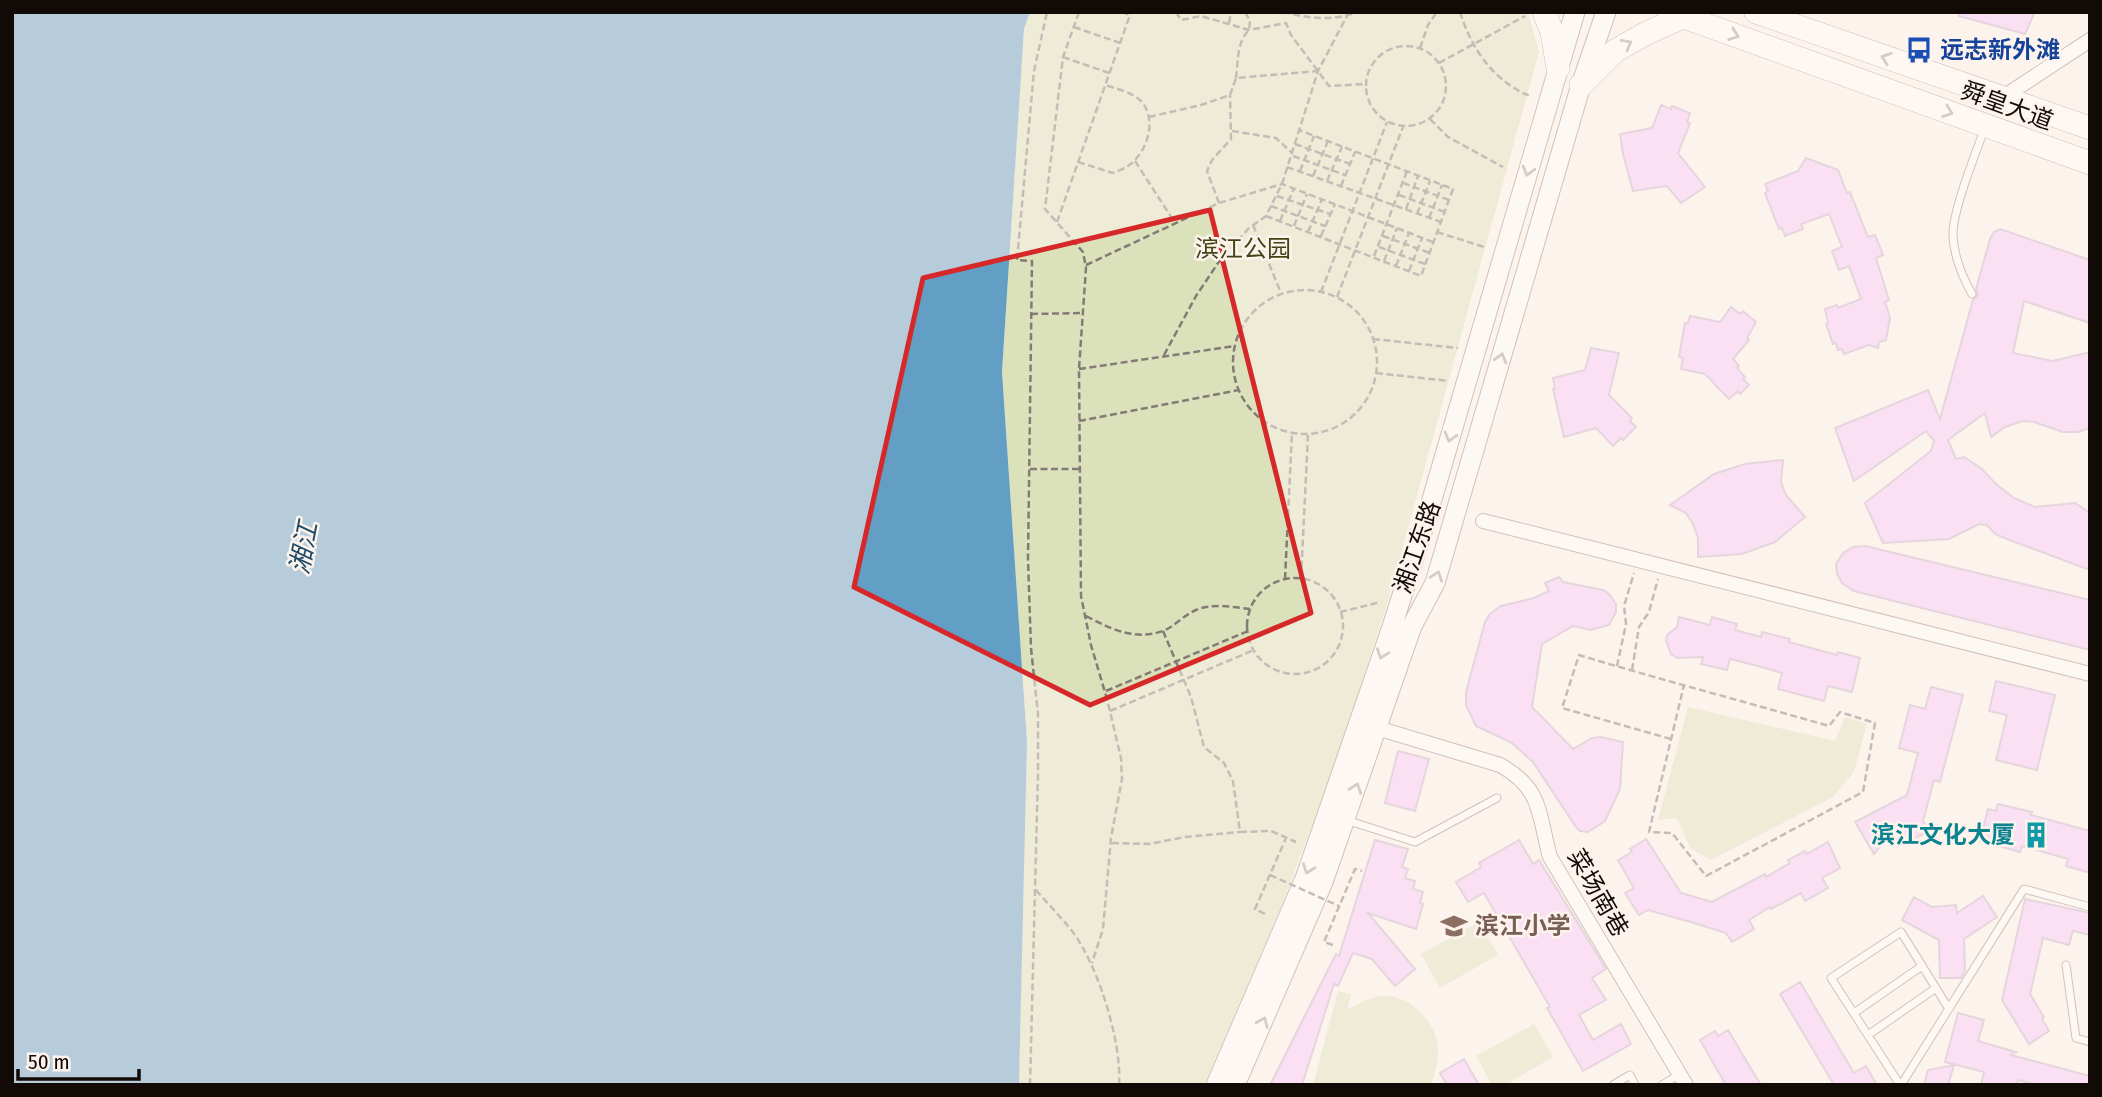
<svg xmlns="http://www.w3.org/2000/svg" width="2102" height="1097" viewBox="0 0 2102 1097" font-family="'Fira Sans Condensed','Noto Sans SC',sans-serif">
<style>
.green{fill:#dbe2bb}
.water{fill:#639ec5}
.building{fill:#f8c8fb;stroke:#c6b3c7;stroke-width:2}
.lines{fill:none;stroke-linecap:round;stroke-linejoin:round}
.lane-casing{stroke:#9d8778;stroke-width:9}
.street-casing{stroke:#9d8778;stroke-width:16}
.secondary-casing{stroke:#9d8778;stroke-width:21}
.primary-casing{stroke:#9d8778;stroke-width:24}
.path{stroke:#847b76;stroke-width:2.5;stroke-dasharray:7 3.5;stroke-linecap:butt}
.lane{stroke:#fff;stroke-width:7}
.street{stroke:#fff;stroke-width:14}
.secondary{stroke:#fff;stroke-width:19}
.primary{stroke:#fff;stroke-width:23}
.path-bridge{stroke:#847b76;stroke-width:2.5;stroke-dasharray:7 3.5;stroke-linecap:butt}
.oneway{stroke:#a09d9b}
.marked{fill:none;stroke:#d62828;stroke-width:5;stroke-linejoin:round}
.labels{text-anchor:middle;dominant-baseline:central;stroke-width:5;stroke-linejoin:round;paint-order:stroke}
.transit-label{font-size:24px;font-weight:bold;fill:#164399;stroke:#fdf3ed;text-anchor:start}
.street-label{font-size:24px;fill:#120a06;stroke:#fdf3ed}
.park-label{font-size:24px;fill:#3f4414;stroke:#fdf3ed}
.culture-label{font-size:24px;font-weight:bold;fill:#0d838f;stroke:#fdf3ed;text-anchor:end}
.education-label{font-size:24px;font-weight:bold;fill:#785e54;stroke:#fdf3ed;text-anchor:start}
.water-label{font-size:26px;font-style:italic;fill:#1d4b68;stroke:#fdf3ed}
</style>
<rect width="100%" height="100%" fill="#fdf3ed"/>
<path class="green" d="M1030,12H1528L1539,52L1386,608L1327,787L1280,909L1204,1085H1019L1027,742L1002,372L1024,29Z
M1688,707L1835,741L1845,717L1867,724L1854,772L1833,797L1711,860L1690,848L1677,818L1658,820Z
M1479,922L1498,955L1440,988L1421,954Z
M1338,991L1351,994L1347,1010C1359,1003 1373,995 1388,996C1413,998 1436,1023 1438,1047C1439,1060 1435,1073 1431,1085H1313Z
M1534,1024L1553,1057L1505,1085H1492L1476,1056Z"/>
<path class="water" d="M12,12H1030L1024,29L1002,372L1027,742L1019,1085H12Z"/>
<path class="building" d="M1960,12H2035L2025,34L1959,16Z
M1661,105L1671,109L1672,106L1690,113L1687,122L1690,123L1678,153L1705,187L1681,203L1667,186L1633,191L1623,154L1620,134L1652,128Z
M1806,158L1838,170L1847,193L1850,192L1868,237L1875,235L1883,255L1876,258L1889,300L1885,302L1890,318L1886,340L1879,342L1878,348L1869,345L1844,354L1842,349L1838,350L1836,343L1833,344L1826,324L1828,323L1825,309L1837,305L1838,308L1861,299L1849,266L1839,270L1832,251L1842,247L1829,214L1801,224L1803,229L1785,236L1782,228L1779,229L1765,193L1768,191L1765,184L1798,171Z
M2000,229L2090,260V323L2024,301L2013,353L2053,361L2090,352V428L2078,432H2063L2034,422L2022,421L2005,427L1991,437L1985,413L1948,440L1956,459L1964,457L1982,469L1997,485L2014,498L2035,507L2075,503L2090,513V570L2012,541L1995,534L1987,525L1979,524L1949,539L1883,543L1865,503L1931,451L1934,441L1926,431L1854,481L1835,428L1928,390L1940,419L1973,300L1978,295L1976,289L1990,239L1994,232Z
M1731,307L1740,314L1743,311L1756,322L1747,338L1749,340L1733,359L1739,366L1737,368L1745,377L1743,379L1749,385L1740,394L1738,391L1729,399L1705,374L1681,369L1683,358L1679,357L1685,323H1688L1690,316L1720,322Z
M1591,348L1619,353L1609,395L1632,418L1630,421L1636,427L1623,440L1621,438L1613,446L1596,428L1564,437L1553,389H1555L1553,378L1585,370Z
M1783,460L1781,482L1786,495L1805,517L1775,542L1742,554L1698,557V538L1693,524L1686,513L1670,505L1714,474L1745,464Z
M1865,546L2090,600V650L1854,591L1842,583L1837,574L1836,564L1843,553L1853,547Z
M1559,577L1563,582L1603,590L1609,594L1616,604V612L1609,625L1591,630L1573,626L1542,644L1532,707L1573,749L1592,738L1601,737L1623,742L1620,789L1605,821L1588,832L1580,831L1576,827L1533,762L1512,743L1476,726L1466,705V692L1485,622L1490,614L1501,606L1534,598L1549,591L1545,583Z
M1679,617L1710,625L1712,617L1737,624L1735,630L1761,637L1762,632L1790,639L1789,642L1837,655L1838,652L1860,658L1852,692L1828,686L1824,701L1778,689L1782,673L1758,666L1730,659L1727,670L1701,664L1703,657L1677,658L1671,654L1666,641L1667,635L1677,627Z
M1996,681L2055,695L2037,770L1996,760L2007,715L1989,711Z
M1931,687L1963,695L1940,782L1934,780L1923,821L1925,824L1923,834L1905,844L1898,832L1885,840L1874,854L1855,822L1907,795L1918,753L1899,748L1910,705L1925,709Z
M1398,751L1429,759L1415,811L1385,803Z
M1998,804L2032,812L2031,815L2090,831V873L2066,866L2068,859L2022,846L2020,852L1980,841L1988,809L1996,811Z
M1646,839L1681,893L1712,902L1765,874L1766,877L1790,863L1788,860L1805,851L1807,854L1828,842L1840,868L1822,878L1828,888L1805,901L1801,893L1771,909L1770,907L1749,920L1754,929L1732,942L1726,933L1691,922L1648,910L1639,915L1625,893L1634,888L1618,860L1632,852L1630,849Z
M1375,840L1408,849L1402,867L1408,869L1405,878L1415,881L1413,889L1423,892L1420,903L1423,904L1416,929L1368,913L1415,969L1395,986L1372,959L1353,953L1338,986L1334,984L1302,1085H1270L1336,954L1339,956Z
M1519,840L1533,864L1539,860L1606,969L1592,978L1606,1000L1579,1015L1593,1040L1621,1024L1631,1044L1583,1071L1547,1008L1550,1007L1484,893L1468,902L1456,882L1481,867L1479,863Z
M1983,896L1997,917L1964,939L1965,971L1961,978H1940L1939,940L1902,920L1914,897L1932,907L1956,905L1957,913Z
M2025,899L2090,913V935L2073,931L2069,945L2043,938L2030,994L2044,1017L2042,1019L2049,1031L2029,1044L2002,1000Z
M1800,982L1854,1073L1866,1066L1877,1085H1834L1780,994Z
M1958,1013L1984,1020L1978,1041L2016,1052L2011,1055L2090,1076V1085H2037L2018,1080L2017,1085H1981L1984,1072L1945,1062Z
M1728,1030L1750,1067L1761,1085H1726L1700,1040L1715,1031L1718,1036Z
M1464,1059L1479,1085H1447L1440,1073Z
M1954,1065L1948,1085H1924L1928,1070Z"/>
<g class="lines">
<g class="lane-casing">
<path id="lane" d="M1972,294C1963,278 1954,256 1953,236C1952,212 1975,155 1984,130
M1346,820L1415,842L1497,798
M2066,965L2076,1038L2090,1042
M1854,1013L1922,966
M1868,1035L1936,988
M1613,1085L1630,1075L1635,1085
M1662,1085L1680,1074
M1900,1085L1831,978L1901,932L1949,1009
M1901,1085L2024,889L2090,907"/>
</g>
<g class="street-casing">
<path id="street" d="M2002,98L2090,40
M1483,521L2090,674
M1377,728L1500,765C1543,789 1538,814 1550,857L1686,1085"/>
</g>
<g class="secondary-casing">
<path id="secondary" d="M1216,1085L1306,876L1392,627L1428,513L1575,12
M1235,1085L1323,882L1412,626L1435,583L1581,85L1606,12"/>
</g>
<g class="primary-casing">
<path id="primary" d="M1544,12L1552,32L1558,68
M1670,12L2090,163
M1756,12L2090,128
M1581,85L1615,51L1643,35L1682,17"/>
</g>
<path class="path" d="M1079,12L1063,57L1045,209L1083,252L1086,268L1079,369L1081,596L1091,645L1107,699L1121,758L1122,779L1111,838L1103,929L1092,963
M1122,12L1130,15
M1176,12L1181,20L1201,16L1249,30L1286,23L1291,35L1329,86L1366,84
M1283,12C1308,18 1333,22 1357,12
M1460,12C1472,50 1494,82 1532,97
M1229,23L1231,12
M1074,27L1120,43
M1366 86a40 40 0 1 1 80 0a40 40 0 1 1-80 0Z
M1420,48L1428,25L1437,12
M1063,57L1109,73
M1439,63L1525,16
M1236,78C1238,62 1237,41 1249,30L1250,21L1245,12
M1149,117L1201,105L1230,95L1236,78L1318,71
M1430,119L1448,137L1503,167
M1232,131L1276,138L1292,153
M1295,144L1350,164
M1293,156L1345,175
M1135,161L1175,223
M1078,162L1113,173C1117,171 1124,169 1128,166C1147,153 1158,120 1141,101C1132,92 1117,89 1105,85
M1287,167L1441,222
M1300,171L1314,136
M1313,176L1328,141
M1327,181L1342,147
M1403,183L1449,200
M1341,186L1355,152
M1399,195L1445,212
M1277,196L1330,214
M1219,203L1207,171L1212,160L1231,139L1230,95
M1271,206L1325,226
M1406,209L1418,176
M1417,214L1430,181
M1266,216L1421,276L1453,189L1299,130
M1429,218L1442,185
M1280,221L1294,188
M1057,222L1131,12
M1253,225L1281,293
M1294,226L1307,194
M1308,232L1322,199
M1437,232L1487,248
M1321,236L1335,204
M1383,236L1430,253
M1379,247L1425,264
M1374,256L1407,171
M1384,261L1397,228
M1086,265L1219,203L1282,184L1433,242
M1396,266L1409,233
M1409,271L1422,238
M1233 362a72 72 0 1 1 144 0a72 72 0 1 1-144 0Z
M1321,292L1387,122
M1337,297L1403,127
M1031,314L1083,313
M1373,339L1458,348
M1164,355L1196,296L1218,263L1249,228L1266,216L1282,184L1318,71L1349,12
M1079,369L1235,346
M1376,373L1449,381
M1079,421L1239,390
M1030,469H1079
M1301,578L1308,435
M1247 626a48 48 0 1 1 96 0a48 48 0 1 1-96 0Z
M1285,579L1292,433
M1340,612L1381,602
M1086,616C1111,629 1135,641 1163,631C1175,626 1184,615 1196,610C1212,603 1233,607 1250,609
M1163,631L1191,697L1204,747L1224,763L1233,781L1240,832L1271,831L1296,842
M1617,666L1626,624L1624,606L1634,573
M1632,670L1639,627L1649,612L1658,579
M1106,691L1248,631
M1110,711L1254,650
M1671,739L1562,708L1579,655C1662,680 1746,702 1829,726L1840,712L1875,723L1863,792L1706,876L1672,833L1649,832L1684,685
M1112,843L1149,844L1185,837L1240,832
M1036,890C1048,904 1061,917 1072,931C1098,965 1122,1042 1119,1085
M1265,914L1255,909L1286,838
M1333,945L1324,942L1355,869L1362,871
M1030,1085L1038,773V714L1031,648L1028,559L1032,261L1017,260L1034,71L1047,12"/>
<use href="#lane" class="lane"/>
<use href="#street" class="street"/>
<use href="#secondary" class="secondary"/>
<use href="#primary" class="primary"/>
<path class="path-bridge" d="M1270,875L1339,906"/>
</g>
<defs><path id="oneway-chevron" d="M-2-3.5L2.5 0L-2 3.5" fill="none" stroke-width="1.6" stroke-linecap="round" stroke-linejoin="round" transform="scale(1.75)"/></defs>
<g class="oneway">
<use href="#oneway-chevron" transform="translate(1734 35) rotate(20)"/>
<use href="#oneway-chevron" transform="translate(1627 44) rotate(-30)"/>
<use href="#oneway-chevron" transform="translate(1886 58) rotate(-161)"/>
<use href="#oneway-chevron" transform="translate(1948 112) rotate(20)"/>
<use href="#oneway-chevron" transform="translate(1528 171) rotate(106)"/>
<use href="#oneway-chevron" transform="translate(1501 358) rotate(-74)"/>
<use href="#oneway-chevron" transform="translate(1450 437) rotate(106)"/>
<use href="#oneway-chevron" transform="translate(1437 576) rotate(-71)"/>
<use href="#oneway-chevron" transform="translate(1382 654) rotate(109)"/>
<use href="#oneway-chevron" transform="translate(1356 788) rotate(-71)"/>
<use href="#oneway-chevron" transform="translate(1308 869) rotate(110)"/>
<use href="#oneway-chevron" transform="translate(1263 1022) rotate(-67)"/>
</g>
<path d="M0 0H2102V1097H0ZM1210,210L1311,613L1090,705L854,587L923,278Z" fill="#fdf3ed" fill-opacity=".55" fill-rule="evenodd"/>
<path class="marked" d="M1210,210L1311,613L1090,705L854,587L923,278Z"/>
<defs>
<g id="bus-bare" transform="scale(2.1)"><path d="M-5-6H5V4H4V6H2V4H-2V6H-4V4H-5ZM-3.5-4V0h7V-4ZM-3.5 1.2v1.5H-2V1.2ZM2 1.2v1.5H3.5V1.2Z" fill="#1a4fb4" stroke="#fdf3ed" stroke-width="2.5" paint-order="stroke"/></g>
<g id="building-bare" transform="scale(2.1)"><path d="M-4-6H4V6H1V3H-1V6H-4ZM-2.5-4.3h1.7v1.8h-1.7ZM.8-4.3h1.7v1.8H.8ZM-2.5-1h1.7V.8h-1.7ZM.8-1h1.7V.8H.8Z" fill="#0f9aa8" stroke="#fdf3ed" stroke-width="2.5" paint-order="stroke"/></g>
<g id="school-bare" transform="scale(2.1)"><path d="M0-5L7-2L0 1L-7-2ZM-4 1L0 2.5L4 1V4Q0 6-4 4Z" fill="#8d6e63" stroke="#fdf3ed" stroke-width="2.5" paint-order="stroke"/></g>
</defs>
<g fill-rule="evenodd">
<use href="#bus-bare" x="1919" y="50"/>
<use href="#building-bare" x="2036" y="835"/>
<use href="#school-bare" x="1454" y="926"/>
</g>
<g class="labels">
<g class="transit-label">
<text x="1940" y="50">远志新外滩</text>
</g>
<g class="street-label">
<text transform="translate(2007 106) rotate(20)">舜皇大道</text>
<text transform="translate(1417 547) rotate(-71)">湘江东路</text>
<text transform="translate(1598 893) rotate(60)">菜场南巷</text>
</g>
<g class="park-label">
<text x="1243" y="249">滨江公园</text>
</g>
<g class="culture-label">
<text x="2015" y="835">滨江文化大厦</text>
</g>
<g class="education-label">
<text x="1475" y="926">滨江小学</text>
</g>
<g class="water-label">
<text transform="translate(304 548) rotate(-79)">湘江</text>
</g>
</g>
<rect width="2102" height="1097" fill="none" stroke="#120a06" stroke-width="28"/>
<path d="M18 1069v10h121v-10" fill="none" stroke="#120a06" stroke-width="3.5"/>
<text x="28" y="1069" font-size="21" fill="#120a06" stroke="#fdf3ed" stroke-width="5" paint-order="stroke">50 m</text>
</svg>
